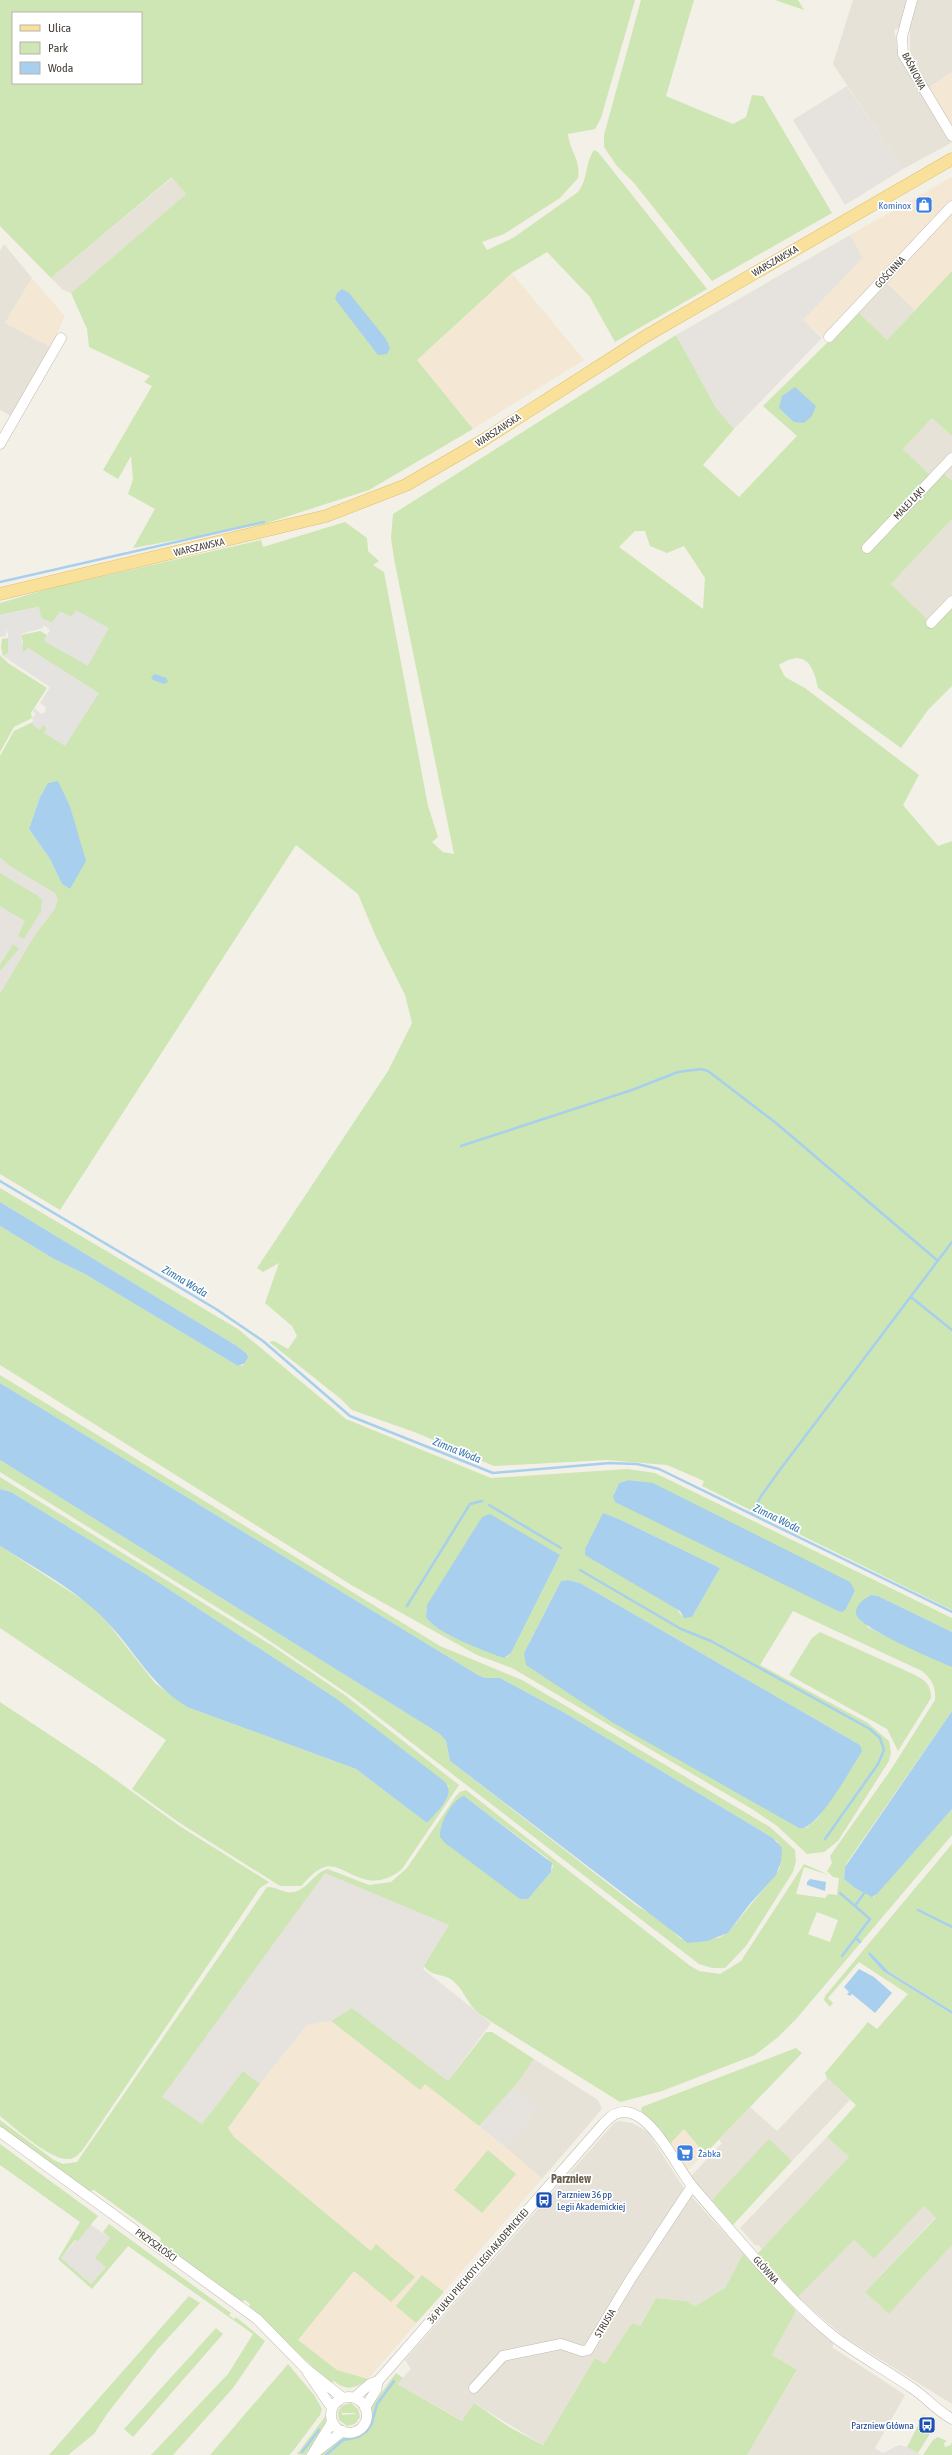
<svg xmlns="http://www.w3.org/2000/svg" width="952" height="2455" viewBox="0 0 952 2455" font-family="'Asap Condensed',sans-serif">
<style>
.residential{fill:#e7e2d7}
.commercial{fill:#f4e8d5}
.industrial{fill:#e6e2dd}
.green{fill:#cde6b3;fill-rule:evenodd}
.parking{fill:#e5e3e0}
.water{fill:#a8cfed}
.lines{fill:none;stroke-linecap:round;stroke-linejoin:round}
.stream{stroke:#a8cfed;stroke-width:2.5}
.minor-casing{stroke:#c1bbae;stroke-width:11}
.major-casing{stroke:#debf6c;stroke-width:13}
.minor{stroke:#fff;stroke-width:10}
.major{stroke:#f9e19b;stroke-width:12}
.labels{text-anchor:middle;dominant-baseline:central;stroke-width:3.5;stroke-linejoin:round;paint-order:stroke}
.street-label{font-size:10px;fill:#464137;stroke:#fff}
.shop-label{font-size:10px;fill:#366cbe;stroke:#fff;text-anchor:end}
.transit-label{font-size:10px;fill:#164399;stroke:#fff;text-anchor:start}
.water-label{font-size:11px;font-style:italic;fill:#3577ae;stroke:#fff}
.quarter-label{font-size:12px;font-weight:bold;fill:#695f4f;stroke:#fff}
</style>
<rect width="100%" height="100%" fill="#f3f0e8"/>
<path class="residential" d="M853,0H907L899,28L894,30L900,57L951,143L903,169L833,64Z
M918,0H952V72L928,88L910,56V27Z
M173,177L186,194L71,293L63,290L51,278Z
M4,244L32,278L5,323L51,347L11,416L0,410V251Z
M887,283L915,310L887,340L859,313Z
M932,418L952,436V451L930,475L903,449Z
M952,464V481L943,473Z
M952,519V594L928,620L891,584Z
M534,2059L598,2100L602,2109L542,2179L505,2147L537,2110L512,2088Z
M827,2078L850,2100L792,2161L769,2140L712,2200L692,2178V2175L722,2143L719,2140L750,2107L777,2131Z
M619,2121L632,2123L648,2132L683,2187L743,2254L725,2288L695,2306L686,2301L656,2298L639,2327L632,2323L605,2364L595,2358L543,2445L474,2403L463,2421L397,2384L411,2369L405,2360L614,2123Z
M827,2137L849,2157L762,2249L758,2245H755L740,2228Z
M924,2206L936,2217L865,2292L889,2314L952,2245V2404L844,2337L798,2297L854,2240L874,2259Z
M796,2311L834,2344L832,2347L905,2395L871,2455H747L797,2371L772,2355Z"/>
<path class="commercial" d="M952,72V127L928,88Z
M952,177V200L823,337L802,320L863,258L850,235Z
M952,213V271L915,310L887,283Z
M512,273L584,360L473,429L417,360Z
M32,278L65,316L51,347L5,323Z
M331,2021L420,2090L425,2083L505,2147L542,2179L368,2379L337,2370L299,2342L293,2334L234,2137L228,2128L260,2084L307,2025Z
M684,2129L705,2154L686,2172L669,2145Z"/>
<path class="industrial" d="M847,86L903,169L845,205L793,120Z
M850,235L863,258L803,320L822,338L734,429L716,408L676,335Z
M0,850L70,889L0,1017Z
M325,1872L449,1925L423,1969L491,2023L448,2081L352,2008L331,2021L307,2025L260,2084L243,2071L202,2124L161,2097Z
M512,2088L537,2110L505,2147L479,2126Z
M90,2224L110,2238L106,2267L91,2284L61,2258Z
M899,2445L907,2447L921,2455H871L875,2448L883,2453Z"/>
<path class="green" d="M0,0H635L601,118L595,129L568,134C569,150 581,159 578,178L560,198L504,234L482,242L487,250L513,238L578,192C588,180 585,163 594,150L598,152L707,289L615,342L590,297L547,252L512,273L417,360L473,429L369,490L264,524L133,548L155,509L128,494L133,479L131,456L118,479L103,470L152,386L144,382L150,376L89,347L87,329L71,293L186,194L172,177L51,278L0,226ZM13,13H141V83H13Z
M641,0H694L666,96L733,124L746,117L752,95L763,96L832,213L712,281L634,183L617,166L604,147V135Z
M775,0H798L804,10Z
M952,271V436L932,418L903,449L930,475L943,473L952,481V519L891,584L934,626L952,607V686L928,710L901,748L818,688C813,664 805,649 779,665L785,677L805,688L919,775L903,805L938,846L952,841V1610L702,1486L704,1481L667,1465L606,1460L494,1466L417,1433L352,1410L341,1399L269,1342L274,1341L288,1349L297,1336L292,1326L265,1303L279,1263L263,1272L257,1268L388,1071L412,1023L405,995L376,937L358,894L296,845L60,1210L0,1174V994L35,935L55,909L58,900L55,893L10,866L0,857V756L14,731L33,722L34,726L44,725L47,728L44,733L99,694L28,648L24,653L21,650L23,642L21,635L40,631L47,635L44,641L72,617L60,612L52,623L41,618L38,607L0,615V603L55,587L261,540L263,547L345,522L367,538L368,551L379,561L373,565L384,572L428,806L438,837L432,842L443,852L454,854L395,564L391,538L393,514L676,335L716,408L734,429L703,465L739,497L797,436L763,406L828,342L830,343L859,313L887,340ZM635,531H645L650,546L667,553L684,546L705,578L703,609L619,547ZM58,782L70,806L85,861L70,889L62,884L50,859L29,829L40,797L48,783Z
M8,638V653L3,656L1,647L2,639Z
M0,655L8,663L47,688L31,713L32,718L14,727L0,752Z
M0,873L38,896L42,900L41,911L24,939L18,936L25,921L0,906Z
M13,944L19,949L0,971V965Z
M0,1188L238,1329L346,1419L491,1478L627,1469L655,1473L952,1618V1632L878,1596L871,1595L867,1627L952,1667V1711L848,1861L845,1867L844,1879L855,1888L874,1897L952,1809V1835L797,2018L777,2038L755,2055L662,2091L620,2102L490,2021C485,2017 479,2014 475,2010C465,1999 464,1990 452,1980C442,1973 432,1977 424,1966L449,1925L325,1873L162,2097L202,2124L243,2071L260,2084L228,2128L234,2137L371,2251L376,2244L415,2277L391,2302L354,2271L298,2340L337,2370L368,2379C357,2388 346,2392 334,2381L331,2384L249,2307L250,2304L245,2300L242,2302L160,2242L161,2238L94,2190L90,2191L0,2126V2120L54,2160L63,2164L77,2162L267,1887C277,1886 286,1896 297,1891C310,1886 315,1872 328,1869L369,1885L391,1882L407,1868L456,1796L460,1792L466,1790L689,1965L699,1971L720,1974L741,1961L804,1864L829,1875L804,1867L796,1894L825,1898L828,1894L837,1895L839,1878L833,1877L827,1871L832,1863L830,1856L890,1771L935,1700C936,1686 932,1680 922,1671L793,1611L760,1665L868,1723L889,1741L891,1753L889,1761L838,1841L824,1852L807,1854L777,1826L752,1809L512,1668L477,1655L353,1586L0,1365V1226L54,1259L85,1274L238,1366L243,1365L247,1360L246,1353L237,1346L0,1202ZM629,1480L639,1481L855,1591L846,1609L613,1495L619,1483ZM603,1513L619,1519L720,1568L692,1617L682,1616ZM560,1555L511,1653L507,1657C488,1651 435,1634 426,1617L427,1605ZM568,1580L580,1583L860,1745V1755L818,1818L806,1828L524,1653L561,1581ZM465,1797L547,1858L553,1866L551,1872L528,1899L441,1827L457,1802ZM817,1912L838,1920L830,1942L808,1934Z
M0,1375L440,1646L522,1680L770,1827L795,1850L796,1861L793,1872L746,1946L725,1968H712L699,1964L351,1696L258,1633L0,1472V1460L440,1734L446,1741L450,1761L637,1906L658,1918L681,1939L718,1938L728,1933L779,1870L781,1862L778,1842L773,1838L565,1713L500,1678H485L478,1675L0,1383Z
M0,1477L271,1645L346,1696L459,1785L402,1869C365,1900 342,1857 322,1868C314,1871 307,1880 301,1886H280L180,1823L132,1789L166,1740L0,1628V1546L89,1604L107,1622L155,1683L187,1707L356,1769L427,1823L449,1786L337,1699L147,1575L11,1492L0,1489Z
M820,1632L913,1674C925,1680 931,1684 931,1698L898,1751L887,1729L789,1675L812,1638Z
M0,1702L95,1765L181,1827L269,1882L260,1888L84,2148C80,2153 75,2160 67,2159C49,2159 15,2128 0,2116Z
M952,1844V2011L889,1972L870,1952L883,1971L952,2014V2245L889,2314L865,2292L936,2218L924,2206L874,2259L854,2240L798,2297L758,2253L849,2157L827,2137L856,2105L827,2078L825,2073L868,2022L877,2029L908,1994L859,1962L828,1998L833,2003L830,2007L824,2000L825,1996Z
M352,2008L448,2081L486,2032H492L534,2059L518,2082L479,2126L425,2084L420,2090L331,2021Z
M796,2048L802,2053L705,2154L684,2129L669,2145L662,2131L641,2111L642,2107Z
M769,2139L792,2161L733,2225L712,2200Z
M0,2144L98,2216L77,2242L75,2240L61,2258L91,2284L106,2267L95,2258L110,2238L103,2232L109,2224L231,2313L229,2315L234,2319L236,2317L265,2341L233,2388L173,2455H151L228,2374L253,2334L128,2246L92,2289L58,2259L80,2222L0,2165Z
M488,2150L516,2174L482,2213L454,2190Z
M743,2254L796,2311L772,2355L797,2370L747,2455H320L344,2436L358,2434L365,2429L370,2420V2408L396,2373L403,2378L397,2384L462,2421L474,2403L509,2427L543,2445L595,2358L605,2364L632,2323L640,2326L656,2298L686,2301L695,2306L725,2288Z
M422,2275L444,2292L416,2323L396,2306Z
M189,2296L200,2303L157,2350L107,2414L94,2434L68,2455H49Z
M216,2328L223,2334L133,2437L124,2429Z
M288,2364L314,2395L322,2409L320,2415L293,2451L289,2455H210Z
M351,2403L358,2409L360,2417L355,2424L347,2426L339,2420L338,2412L341,2407L342,2415L355,2414L357,2420L355,2413H342L341,2406Z
M327,2414L324,2430L305,2455L297,2454Z
M924,2414L926,2429L929,2428L931,2432L918,2453L907,2447Z
M938,2437L947,2441L944,2443L945,2447L951,2445L952,2441V2455H923L933,2440Z"/>
<path class="parking" d="M39,607L41,618L52,623L60,612L71,617L76,610L109,628L88,666L44,641L50,630L43,625V628L21,634L23,652L28,648L99,693L65,746L44,733L47,727L43,725L40,730L34,726L32,717L36,715L33,711L35,708L41,714L45,712L46,707L40,703L50,687L3,656L8,653V635L6,629V636L0,637V615Z"/>
<path class="water" d="M342,289L349,293L386,339L390,348L387,354L378,355L335,299L337,293Z
M795,387L816,406L812,416L804,423L794,422L779,408L782,396Z
M155,674L166,678L168,682L164,684L153,680L151,677Z
M58,781L70,806L86,861L70,889L62,884L50,859L29,829L40,797L48,783Z
M0,1202L237,1346L246,1353L248,1357L245,1363L238,1366L85,1274L54,1259L0,1226Z
M0,1383L478,1675L485,1678H500L565,1713L773,1838L782,1848L781,1862L776,1875L749,1905L728,1933L707,1941L688,1943L450,1761L446,1741L440,1734L0,1460Z
M629,1480L653,1483L850,1582L855,1591L846,1609L842,1612L838,1611L615,1502L613,1496L619,1483Z
M0,1489L11,1492L147,1575L337,1699L444,1781C458,1794 436,1812 427,1823L356,1769L187,1707C147,1681 137,1653 106,1621C77,1590 36,1569 0,1546Z
M603,1513L619,1519L720,1568L692,1617L684,1618L680,1611L585,1555V1549Z
M490,1514L560,1555L511,1653L504,1658C487,1652 433,1632 426,1617L427,1605L482,1517Z
M568,1580L580,1583L860,1745L862,1751L860,1755C851,1768 816,1833 799,1828L612,1722L526,1665L524,1653L561,1581Z
M871,1595L878,1596L952,1632V1667C936,1660 859,1628 856,1614C855,1605 864,1599 871,1595Z
M952,1711V1809L877,1894L872,1897L855,1888L844,1879L845,1867Z
M464,1796L552,1863L551,1872L528,1899H520L445,1843L440,1837C439,1825 452,1799 464,1796Z
M810,1879L826,1882L825,1891L807,1885V1882Z
M870,1952L889,1972L952,2011V2014L883,1971L868,1954Z
M859,1969L874,1977L892,1993L875,2013L852,1994L850,1996L847,1994L849,1992L844,1987Z"/>
<g class="lines">
<path class="stream" d="M0,582L264,522
M461,1146L632,1090L678,1072L701,1069L708,1071L776,1123L938,1261
M0,1181L216,1309L263,1341L350,1416L493,1473L610,1463L637,1464L659,1469L952,1612
M911,1297L952,1330
M489,1505L561,1548
M752,1513L761,1496L782,1467L952,1242
M580,1570L681,1629L711,1641L870,1729L880,1738L884,1750L878,1764L825,1839
M407,1606L470,1504L482,1501
M840,1893L870,1919L842,1956
M855,1906L864,1893
M918,1910L952,1927
M857,1939L860,1942
M302,2452L319,2430
M326,2455L343,2440L358,2437L367,2431L372,2423L377,2404L394,2381"/>
<g class="minor-casing">
<path id="minor" d="M912,0L902,37L903,54L952,136
M829,337L952,206
M0,444L61,338
M867,548L952,458
M931,623L952,601
M0,2132L257,2319L305,2368L343,2398
M308,2373L332,2408
M474,2388L503,2356L561,2344L582,2351L588,2350L630,2280L692,2186
M331 2415a18 18 0 1 1 36 0a18 18 0 1 1-36 0Z
M354,2398L370,2384L378,2381
M365,2408L376,2390L378,2381L605,2122C640,2084 674,2164 692,2186C737,2237 780,2292 833,2336C858,2355 886,2370 912,2388C927,2398 936,2410 952,2419
M312,2455L332,2422
M312,2455L343,2431"/>
</g>
<g class="major-casing">
<path id="major" d="M0,594L326,516L406,485L482,441L646,336L952,159"/>
</g>
<use href="#minor" class="minor"/>
<use href="#major" class="major"/>
</g>
<defs>
<g id="shop-square" transform="scale(0.9)"><rect x="-9" y="-9" width="18" height="18" rx="4" fill="#3f7fe0" stroke="#fff"/><path d="M-5-2.5h2.3a2.7 3.5 0 0 1 5.4 0H5L5.5 6h-11ZM-1.5-2.5h3a1.5 2.3 0 0 0-3 0Z" fill="#fff"/></g>
<g id="supermarket-square" transform="scale(0.9)"><rect x="-9" y="-9" width="18" height="18" rx="4" fill="#3f7fe0" stroke="#fff"/><path d="M-6-5.5h2.5l.6 2H6L4.5 2H-2.5L-4.4-4H-6ZM-1.5 3.2a1.3 1.3 0 1 0 .1 0ZM3 3.2a1.3 1.3 0 1 0 .1 0Z" fill="#fff"/></g>
<g id="bus-square" transform="scale(0.9)"><rect x="-9" y="-9" width="18" height="18" rx="4" fill="#1a4fb4" stroke="#fff"/><path d="M-5-6H5V4H4V6H2V4H-2V6H-4V4H-5ZM-3.5-4V0h7V-4ZM-3.5 1.2v1.5H-2V1.2ZM2 1.2v1.5H3.5V1.2Z" fill="#fff"/></g>
</defs>
<g fill-rule="evenodd">
<use href="#shop-square" x="924" y="205"/>
<use href="#supermarket-square" x="685" y="2153"/>
<use href="#bus-square" x="544" y="2200"/>
<use href="#bus-square" x="927" y="2425"/>
</g>
<g class="labels">
<g class="street-label">
<text transform="translate(914 71) rotate(63)">BAŚNIOWA</text>
<text transform="translate(775 261) rotate(-30)">WARSZAWSKA</text>
<text transform="translate(890 272) rotate(-47)">GOŚCINNA</text>
<text transform="translate(498 430) rotate(-33)">WARSZAWSKA</text>
<text transform="translate(909 503) rotate(-47)">MAŁEJ ŁĄKI</text>
<text transform="translate(199 547) rotate(-13)">WARSZAWSKA</text>
<text transform="translate(156 2245) rotate(36)">PRZYSZŁOŚCI</text>
<text transform="translate(478 2266) rotate(-49)">36 PUŁKU PIECHOTY LEGII AKADEMICKIEJ</text>
<text transform="translate(766 2270) rotate(49)">GŁÓWNA</text>
<text transform="translate(605 2323) rotate(-59)">STRUSIA</text>
</g>
<g class="shop-label">
<text x="911" y="205">Kominox</text>
<text x="698" y="2153" text-anchor="start">Żabka</text>
</g>
<g class="transit-label">
<text x="557" y="2194">Parzniew 36 pp<tspan x="557" dy="12">Legii Akademickiej</tspan></text>
<text x="914" y="2425" text-anchor="end">Parzniew Główna</text>
</g>
<g class="water-label">
<text transform="translate(185 1281) rotate(31)">Zimna Woda</text>
<text transform="translate(457 1450) rotate(22)">Zimna Woda</text>
<text transform="translate(777 1518) rotate(26)">Zimna Woda</text>
</g>
<g class="quarter-label">
<text x="571" y="2179">Parzniew</text>
</g>
</g>
<rect x="12" y="12" width="130" height="72" fill="#ffffff" stroke="#b5b3af"/>
<rect x="20" y="25" width="20" height="6" fill="#f9e19b" stroke="#b5b3af"/>
<text x="48" y="32" font-size="12" fill="#464137">Ulica</text>
<rect x="20" y="42" width="20" height="12" fill="#cde6b3" stroke="#b5b3af"/>
<text x="48" y="52" font-size="12" fill="#464137">Park</text>
<rect x="20" y="62" width="20" height="12" fill="#a8cfed" stroke="#b5b3af"/>
<text x="48" y="72" font-size="12" fill="#464137">Woda</text>
</svg>
